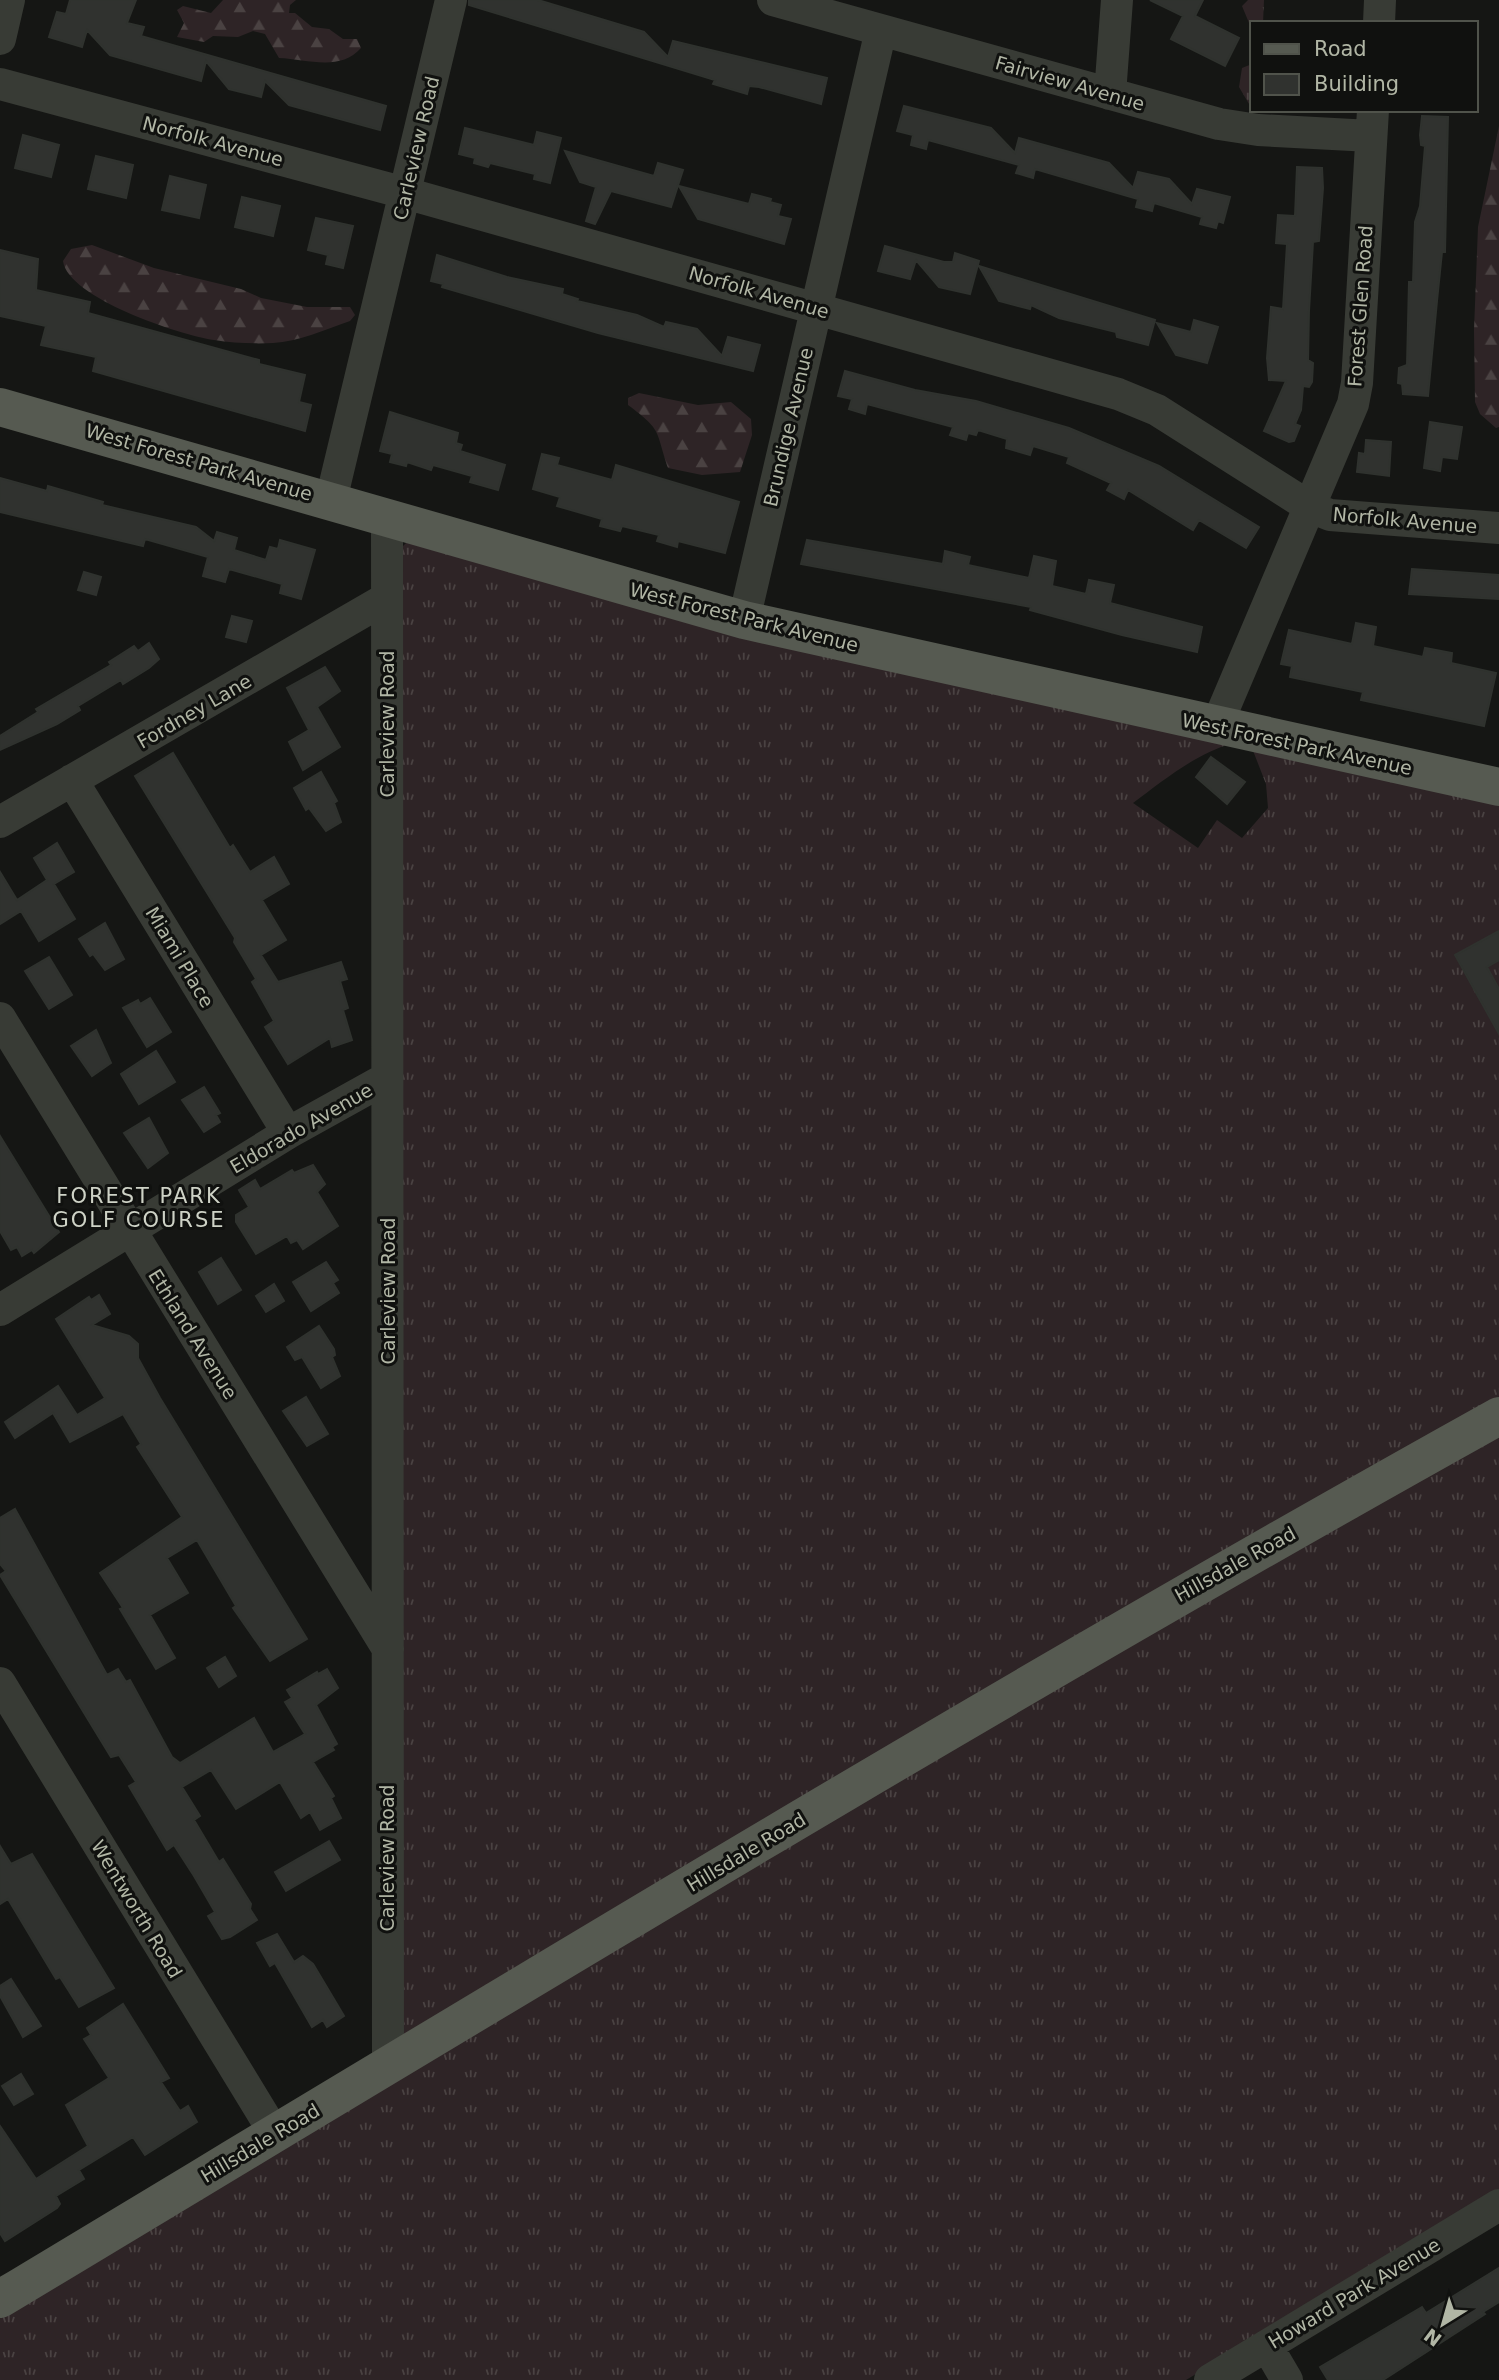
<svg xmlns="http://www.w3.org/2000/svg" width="1499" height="2380" viewBox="0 0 1499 2380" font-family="'DejaVu Sans',sans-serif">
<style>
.grass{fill:url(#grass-tufts)}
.forest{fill:url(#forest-firs)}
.building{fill:#30322f;stroke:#2f322e;stroke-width:2}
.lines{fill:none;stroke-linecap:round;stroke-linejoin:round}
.minor{stroke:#383b35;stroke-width:32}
.major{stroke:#565a51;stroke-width:38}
.labels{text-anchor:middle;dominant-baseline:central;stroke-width:6;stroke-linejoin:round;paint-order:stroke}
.street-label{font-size:19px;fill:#b1b6a5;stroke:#10110f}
.neighbourhood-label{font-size:21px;letter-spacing:2px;fill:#ced2c6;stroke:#10110f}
</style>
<defs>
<pattern id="grass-tufts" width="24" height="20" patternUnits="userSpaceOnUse" patternTransform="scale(1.75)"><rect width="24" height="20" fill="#2e2426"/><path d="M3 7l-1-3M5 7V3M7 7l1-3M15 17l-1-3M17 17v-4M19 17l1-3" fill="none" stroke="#4a4242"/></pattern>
<pattern id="forest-firs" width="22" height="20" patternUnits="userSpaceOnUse" patternTransform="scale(1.75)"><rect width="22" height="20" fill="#2e2426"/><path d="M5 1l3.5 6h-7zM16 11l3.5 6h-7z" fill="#4a4242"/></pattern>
</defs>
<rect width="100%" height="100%" fill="#151614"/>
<path class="grass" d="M1248,0H1264L1263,23H1252V30L1242,6Z
M1252,64V109L1239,87L1242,68Z
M408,541L1233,743C1195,754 1164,780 1133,803L1198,848L1217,820L1242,838L1268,808L1266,784L1252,748L1499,802V2192L1186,2380H0V2317L395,2080L402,547Z"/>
<path class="forest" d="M223,0H296L290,5L289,13H295L312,27L329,29L343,39H357L361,48C340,72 307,59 279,58L265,34L253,31L238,37L213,36L204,42L177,37L184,23L177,10L183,6L211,13Z
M1499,126V427L1496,428L1480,414L1475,402L1474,330L1478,227Z
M92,245L154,268L241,289L261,298L307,307H350L355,315L350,321C326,329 298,342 273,343C254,344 233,343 214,340C180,335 68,298 63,261L71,249Z
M639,393L698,405L731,402L751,419L752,435L740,472L702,475L668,468C655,430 663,431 628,405V398Z"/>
<path class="building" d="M70,0H136L127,23L144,27L141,36L386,106L380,130L289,105L265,81L261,97L229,89L206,61L201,81L110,55L87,30L82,47L49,37L57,12L66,14Z
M469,0H538L644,32L668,57L673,41L827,78L821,104L759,87L749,86L747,94L713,84L715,80L469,5Z
M1150,0H1203L1195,16L1239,38L1225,66L1171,39L1183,16Z
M904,106L991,128L1015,153L1019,138L1109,163L1133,188L1138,172L1169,179L1192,204L1197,189L1230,197L1223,223L1218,221L1216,228L1200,224L1202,217L1154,203L1152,211L1136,207L1138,199L1131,197L1035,169L1033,178L1016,173L1019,165L928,140L926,149L911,145L913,135L897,131Z
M1422,116L1448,117L1445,252H1442L1437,301L1428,396L1403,394L1402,384L1398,383L1399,368L1407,365L1409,282H1413L1415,222L1420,206L1425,146L1421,145L1420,135Z
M465,128L534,145L537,132L561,138L550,183L534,179L535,174L490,163L488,167L474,163L475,158L459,154Z
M23,135L59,145L51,177L15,168Z
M565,151L654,176L658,163L683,170L671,207L611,191L595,224L586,221L596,187L580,182Z
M96,156L133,165L126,198L88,189Z
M1297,167L1322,168L1323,188L1319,241L1313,242L1309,311L1308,360L1313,363L1312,382L1309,387L1303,386L1301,410L1295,424L1300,426L1294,441L1289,442L1264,431L1286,381L1269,380L1267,358L1271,307L1283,309L1287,244L1276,243L1278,215L1295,216Z
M170,176L206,185L199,218L162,210Z
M679,186L749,204L752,194L771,199L770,202L781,205L778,216L791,219L784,244L698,219Z
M242,197L280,206L273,236L235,227Z
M316,218L353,226L343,268L326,264L328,255L308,250Z
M885,246L944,262H953L955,253L979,261L970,294L939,287L916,260L910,279L878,271Z
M0,250L38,259L36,290L90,302L88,313L259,360V364L305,375L299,402L311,405L305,431L93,371L96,357L41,345L46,326L0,316Z
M437,255L507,277L563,289L562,294L578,299L577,301L637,315L664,327L666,322L697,329L722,356L728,337L760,345L753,371L598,333L442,287L443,284L431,281Z
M979,266L1155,320L1148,345L1117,337L1116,332L1059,318L1031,305L1030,309L999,301Z
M1194,320L1218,327L1207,363L1176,355L1157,323L1191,332Z
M845,371L915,390L976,401L1069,428L1159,466L1259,527L1246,548L1199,520L1193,530L1128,490L1124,499L1107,490L1111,483L1067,463L1069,457L1033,446L1030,455L1006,448L1007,439L978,430L976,435L968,433L966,440L950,435L953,427L867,404L865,414L849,409L852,399L838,396Z
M390,412L458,433L456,443L462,445L460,451L505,465L498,490L470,482L472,476L433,465L431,470L407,462L406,466L390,462L392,454L380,451Z
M1430,422L1462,427L1457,459L1442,457L1440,471L1424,468Z
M1366,440L1391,442L1389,476L1357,472L1359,453L1365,454Z
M542,454L559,458L557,465L612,480L616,465L739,502L725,553L678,541L677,547L657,541L659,535L622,526L620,531L600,526L602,519L557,506L560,497L533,489Z
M0,478L47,491L48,486L103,502L102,505L196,527L214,541L217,532L237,538L234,550L266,560L270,547L278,549L280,540L315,550L301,599L280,593L282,584L229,569L225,582L203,576L208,557L145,539L143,546L0,512Z
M807,540L943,564L945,551L970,557L968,565L1029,578L1034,556L1056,561L1052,586L1086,594L1089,580L1114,585L1110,603L1202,627L1197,652L1122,635L1030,610L1031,607L801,564Z
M1412,569L1499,575V599L1409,594Z
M84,572L101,577L96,595L78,590Z
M232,616L252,621L246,642L226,637Z
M1356,623L1376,627L1373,646L1423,657L1425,648L1452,653L1451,663L1496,673L1484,726L1361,700L1363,692L1290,677L1292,666L1281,664L1289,630L1352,644Z
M149,643L159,659L149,668L123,684L121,680L78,706L80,710L57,724L0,750V736L38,712L36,709L111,665L109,662L134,646L138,651Z
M325,667L340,691L317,707L340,747L303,770L289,742L309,730L287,688Z
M173,753L230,848L233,845L250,872L274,857L289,884L262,900L286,940L261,955L278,982L341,962L347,979L340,981L348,1008L343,1010L352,1040L332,1047L330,1038L288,1064L265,1027L274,1021L252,982L256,979L234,942L235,938L135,776Z
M1211,757L1245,782L1227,804L1196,777Z
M321,772L337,801L334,803L341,822L326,831L309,808L306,810L294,788Z
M57,843L74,872L54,884L75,919L39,941L21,911L0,924V872L17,900L47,880L34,858Z
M105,923L124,959L105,970L93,954L90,956L79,939Z
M1499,931V960L1487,967L1499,989V1034L1455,955Z
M49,957L72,995L49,1009L25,971Z
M150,998L171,1032L147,1047L123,1008L138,1000L140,1004Z
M96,1030L111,1063L92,1076L71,1046Z
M156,1051L175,1082L139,1104L121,1074Z
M204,1087L220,1113L216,1115L220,1122L204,1132L182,1100Z
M149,1118L168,1153L148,1168L124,1133Z
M0,1136L59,1232L34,1253L32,1250L22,1256L17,1247L11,1250L0,1231Z
M313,1165L325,1184L317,1192L338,1226L303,1249L297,1240L291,1243L287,1236L256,1254L236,1222V1215L249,1207L239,1190L255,1180L260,1189L292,1170L294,1173Z
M221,1258L241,1290L218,1304L199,1272Z
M326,1262L338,1280L333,1283L339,1293L311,1311L293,1282Z
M274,1284L284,1301L266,1312L256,1296Z
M99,1295L110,1314L92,1325L129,1336L138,1344V1358L160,1398L307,1639L270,1661L233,1608L236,1606L197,1540L167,1558L188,1593L150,1615L175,1658L156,1669L120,1609L123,1608L100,1573L182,1517L137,1447L141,1444L123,1414L70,1442L53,1413L15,1438L5,1422L58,1386L77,1415L105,1398L56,1319L89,1297L91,1300Z
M319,1326L334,1349L335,1355L332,1357L340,1376L321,1388L302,1357L295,1360L287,1347Z
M306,1397L328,1434L307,1446L283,1411Z
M15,1509L107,1675L118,1669L126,1682L130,1680L172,1757L180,1763L254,1718L273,1752L305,1734L285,1702L292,1698L287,1690L317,1672L318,1674L327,1669L338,1688L316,1705L337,1744L332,1747L334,1750L313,1762L334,1796L331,1798L341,1818L320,1830L310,1812L301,1818L280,1782L236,1809L211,1770L182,1787L200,1816L194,1820L219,1862L223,1859L251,1904L250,1909L257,1920L230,1937L222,1939L208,1916L215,1912L194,1876L174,1845L167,1850L129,1786L136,1782L119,1755L111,1757L0,1575L6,1571L0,1564V1518Z
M225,1657L236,1676L219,1687L207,1668Z
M329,1841L340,1860L286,1891L275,1872Z
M0,1846L11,1864L32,1854L114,1988L79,2007L60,1977L56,1979L8,1899L0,1904Z
M277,1934L294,1962L303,1956L313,1964L344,2016L327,2027L323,2020L312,2027L275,1963L270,1966L257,1943Z
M11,1979L41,2026L23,2037L0,1996V1986Z
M123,2004L169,2078L161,2082L180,2111L188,2106L197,2122L145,2155L133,2137L79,2170L84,2179L56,2196L60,2204L57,2208L5,2241L0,2233V2126L36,2179L88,2146L66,2105L109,2078L84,2039L91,2035L87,2028Z
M21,2074L33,2094L14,2105L2,2086Z
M1499,2268V2302L1483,2312L1485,2314L1383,2380H1328L1320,2367L1422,2307L1426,2313Z"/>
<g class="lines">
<path class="minor" d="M773,0L1219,124L1258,130L1371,136
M1379,23L1380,0
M0,39L9,0
M0,84L405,193L1118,394L1157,410L1310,507L1330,515L1499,528
M1110,94L1117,0
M331,500L451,0
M387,516L388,2066
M744,620L881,30
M1216,727L1353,404L1357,383L1373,110
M72,780L288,1133
M0,822L387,598
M0,1018L388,1649
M0,1310L288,1133L387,1078
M0,1683L275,2134
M1267,2346L1287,2380
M1210,2380L1499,2205"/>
<path class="major" d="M0,407L744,620L1499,787
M0,2299C497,2000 992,1698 1499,1416"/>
</g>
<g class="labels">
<g class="street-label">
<text transform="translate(1070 83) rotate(16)">Fairview Avenue</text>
<text transform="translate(213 141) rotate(15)">Norfolk Avenue</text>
<text transform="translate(416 148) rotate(-77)">Carleview Road</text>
<text transform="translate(759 292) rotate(16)">Norfolk Avenue</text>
<text transform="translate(1360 306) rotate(-86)">Forest Glen Road</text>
<text transform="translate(788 427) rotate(-77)">Brundige Avenue</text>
<text transform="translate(199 462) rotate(16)">West Forest Park Avenue</text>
<text transform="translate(1405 520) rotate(5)">Norfolk Avenue</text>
<text transform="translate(744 617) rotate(14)">West Forest Park Avenue</text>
<text transform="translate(194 711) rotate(-30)">Fordney Lane</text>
<text transform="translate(387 724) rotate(-90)">Carleview Road</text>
<text transform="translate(1297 744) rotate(12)">West Forest Park Avenue</text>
<text transform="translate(180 957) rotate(59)">Miami Place</text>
<text transform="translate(301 1128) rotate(-30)">Eldorado Avenue</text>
<text transform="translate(388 1291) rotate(-90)">Carleview Road</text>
<text transform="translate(193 1334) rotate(58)">Ethland Avenue</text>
<text transform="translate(1235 1564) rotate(-29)">Hillsdale Road</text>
<text transform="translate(746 1852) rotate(-31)">Hillsdale Road</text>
<text transform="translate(387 1858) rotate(-90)">Carleview Road</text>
<text transform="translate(137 1909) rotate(59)">Wentworth Road</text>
<text transform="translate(260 2143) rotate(-31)">Hillsdale Road</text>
<text transform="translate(1354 2293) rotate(-31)">Howard Park Avenue</text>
</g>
<g class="neighbourhood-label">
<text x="139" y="1196">FOREST PARK<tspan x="139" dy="24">GOLF COURSE</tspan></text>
</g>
</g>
<rect x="1250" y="21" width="228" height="91" fill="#10110f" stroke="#50534b" stroke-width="2"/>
<rect x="1264" y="44" width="35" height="10" fill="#565a51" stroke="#50534b" stroke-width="2"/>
<text x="1314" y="56" font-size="21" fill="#b1b6a5">Road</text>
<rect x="1264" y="74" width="35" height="21" fill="#30322f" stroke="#50534b" stroke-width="2"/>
<text x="1314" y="91" font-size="21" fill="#b1b6a5">Building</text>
<g transform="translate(1443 2324) rotate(217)" stroke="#10110f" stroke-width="5" paint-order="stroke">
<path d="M0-5L12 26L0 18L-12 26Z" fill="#b1b6a5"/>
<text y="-10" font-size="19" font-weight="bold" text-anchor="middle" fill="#b1b6a5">N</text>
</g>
</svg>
